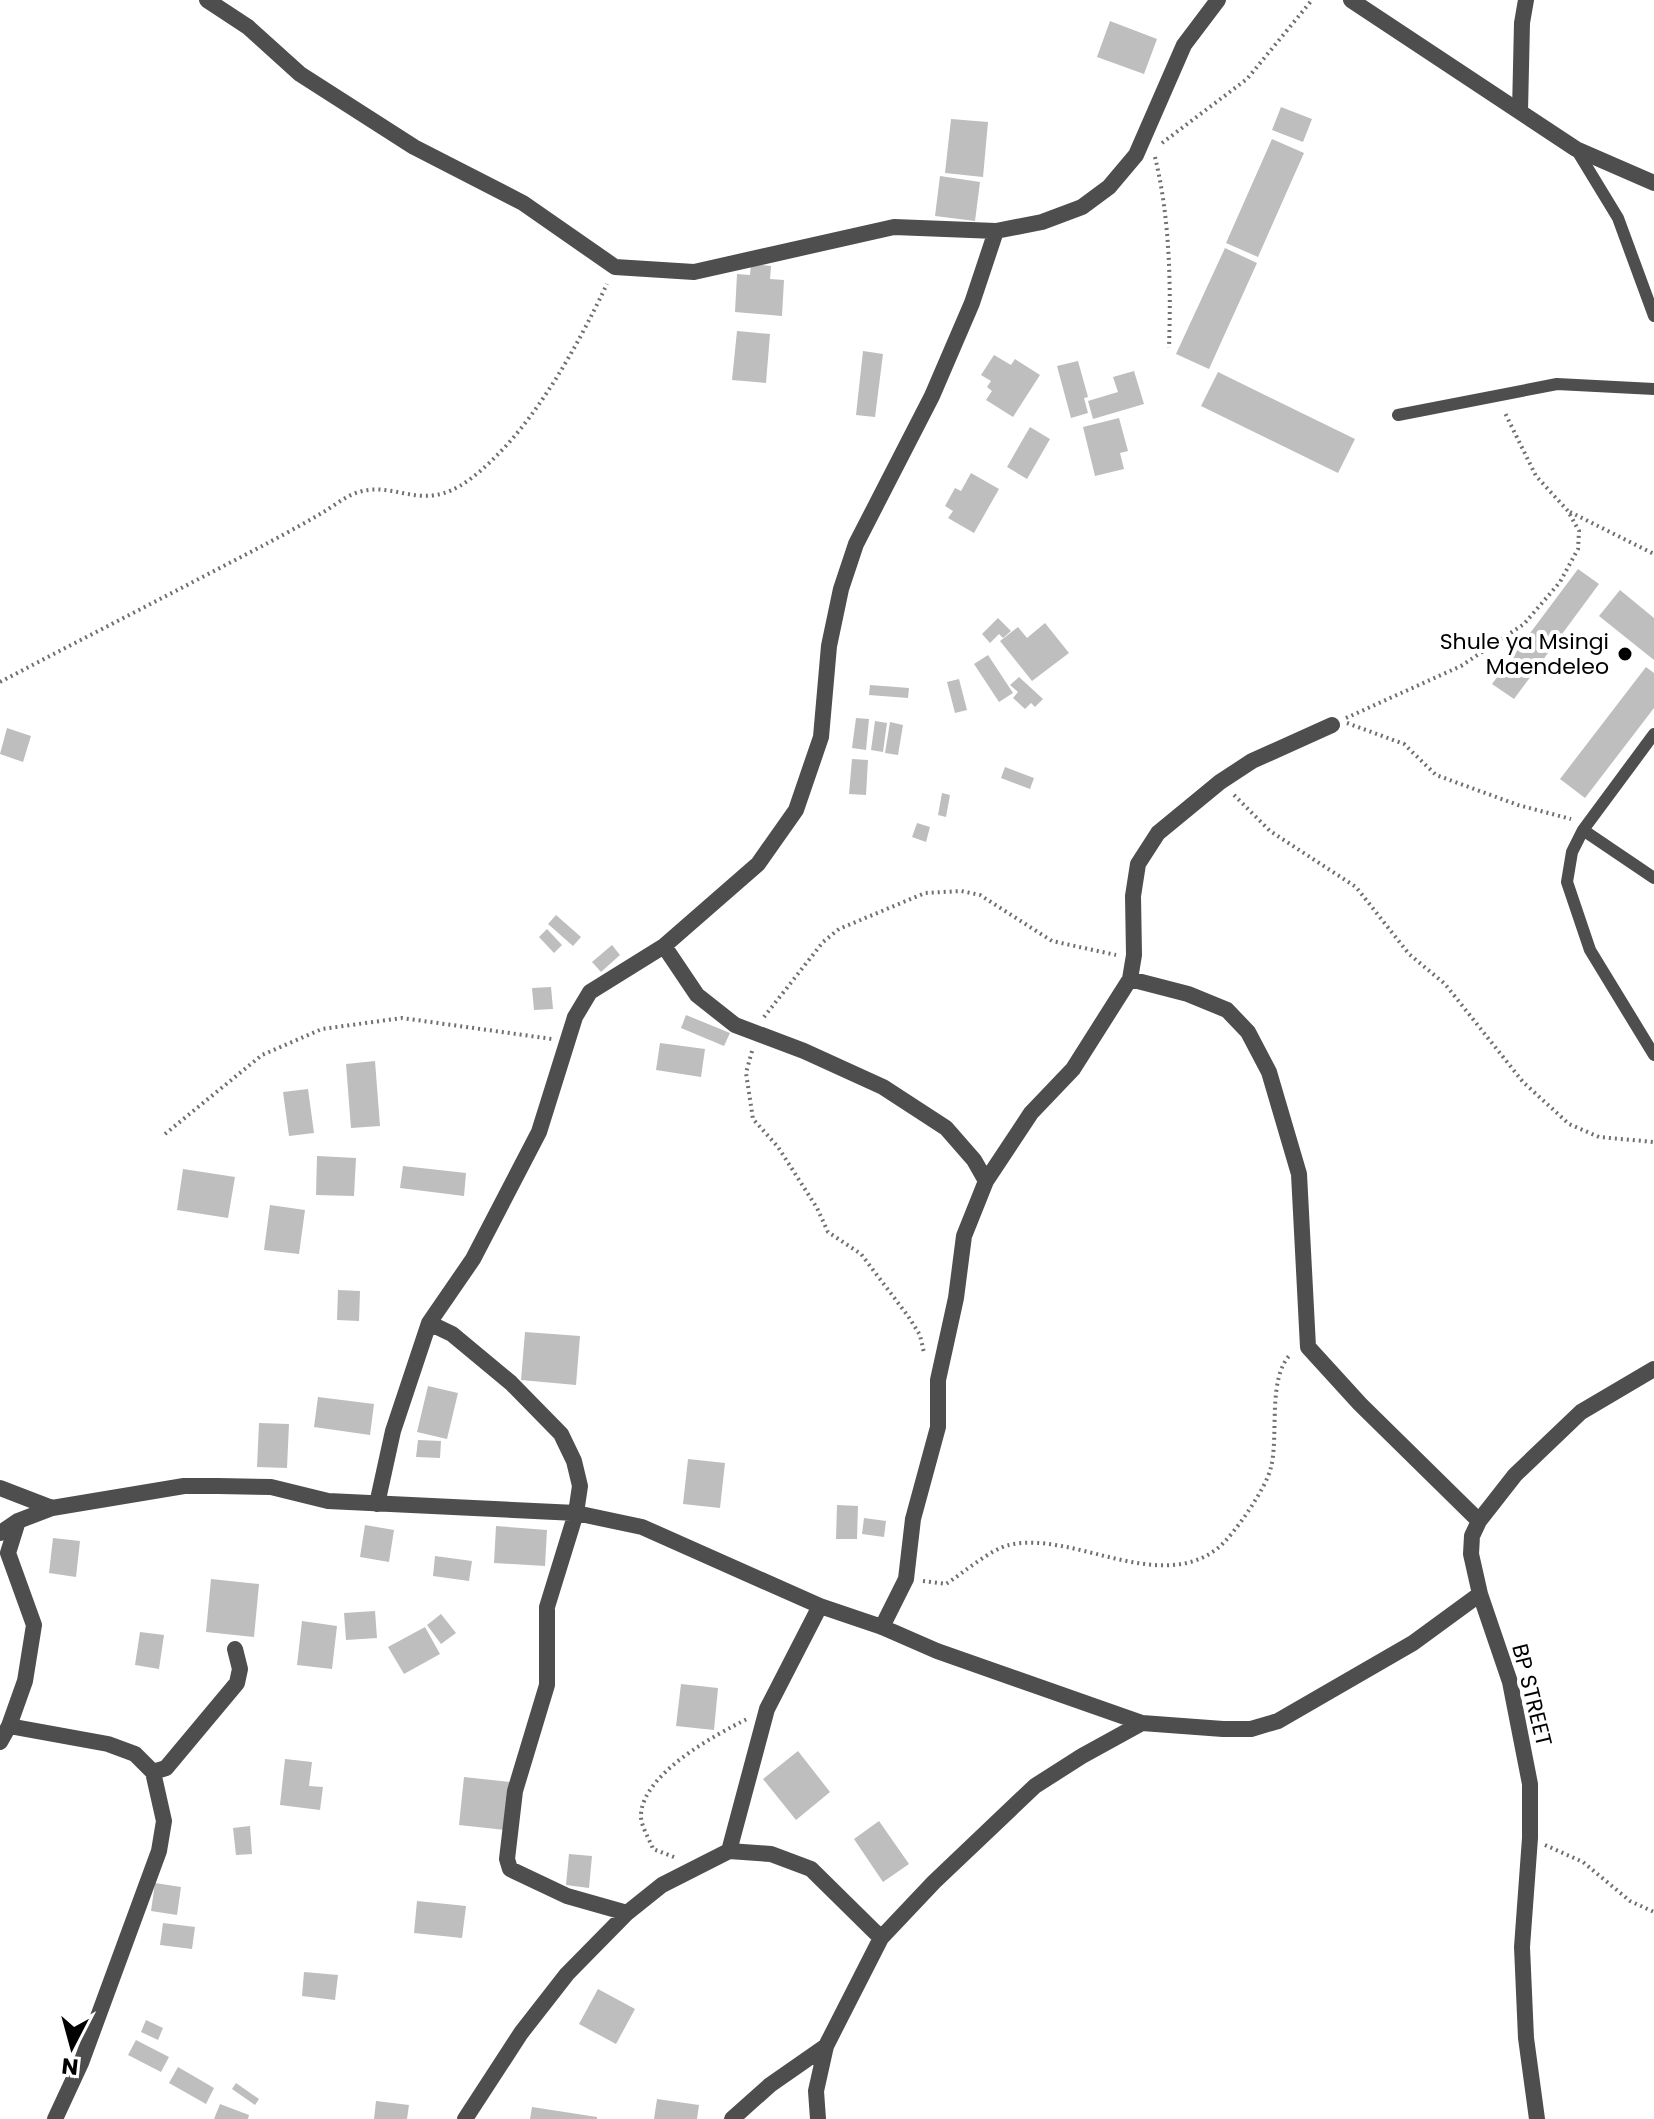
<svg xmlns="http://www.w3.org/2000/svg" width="1654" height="2119" viewBox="0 0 1654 2119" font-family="Poppins,sans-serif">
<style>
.building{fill:#bebebe}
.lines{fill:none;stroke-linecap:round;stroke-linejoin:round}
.path{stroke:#707070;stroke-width:4;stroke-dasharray:2 4;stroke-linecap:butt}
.lane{stroke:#4e4e4e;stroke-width:12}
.street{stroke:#4e4e4e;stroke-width:16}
.poi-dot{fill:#000;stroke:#fff;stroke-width:3}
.labels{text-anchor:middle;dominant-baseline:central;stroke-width:8;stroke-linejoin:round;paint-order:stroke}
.poi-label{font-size:22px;fill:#000;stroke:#fff;text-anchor:end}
.street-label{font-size:22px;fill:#000;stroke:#fff}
</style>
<rect width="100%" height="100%" fill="#fff"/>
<path class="building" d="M1110,21L1157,39L1144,74L1097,57Z
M1281,107L1312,119L1303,142L1272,130Z
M951,119L988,122L983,177L945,173Z
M1272,139L1304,153L1258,257L1226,243Z
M940,176L980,182L975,221L935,216Z
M1225,248L1257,263L1209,369L1176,354Z
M751,264L771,266L770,279L784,280L782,316L735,312L737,274L750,275Z
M737,331L770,334L766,383L732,380Z
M863,351L883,354L875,417L856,415Z
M994,355L1011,365L1015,359L1040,375L1013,417L986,400L992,391L987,387L991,381L981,375Z
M1078,361L1088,397L1084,398L1088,413L1071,418L1057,366Z
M1134,371L1144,404L1093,419L1088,401L1118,392L1113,377Z
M1218,372L1355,439L1338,473L1201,406Z
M1119,418L1128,451L1120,453L1124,469L1095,476L1083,427Z
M1030,427L1050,439L1027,479L1007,467Z
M971,473L999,489L974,533L948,518L953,511L945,506L955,488L961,491Z
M1578,569L1599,584L1514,699L1492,684Z
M1620,590L1654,618V660L1599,616Z
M998,618L1011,631L1003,638L999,634L990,643L982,634Z
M1045,623L1069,653L1032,681L1000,641L1018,627L1027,638Z
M988,655L1013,693L999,702L974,664Z
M1646,667L1654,673V708L1585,798L1560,779Z
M1019,677L1043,699L1035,707L1031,703L1025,709L1013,698L1018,692L1010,685Z
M959,679L967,710L955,713L947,682Z
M870,685L909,688L908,698L869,695Z
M856,718L869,719L866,750L852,748Z
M875,721L887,723L883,752L871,750Z
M890,722L903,725L898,755L885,753Z
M7,728L31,736L23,762L0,754Z
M852,759L868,760L866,795L849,794Z
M1005,767L1034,778L1030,789L1001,778Z
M942,793L950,795L946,817L938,815Z
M917,823L930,827L926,842L912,837Z
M556,915L581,937L573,946L548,924Z
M547,929L562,945L554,953L539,937Z
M612,945L620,955L601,972L592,962Z
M551,987L553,1009L534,1010L532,988Z
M686,1015L730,1033L724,1046L681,1028Z
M660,1043L705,1049L701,1077L656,1070Z
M375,1061L380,1126L351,1128L346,1064Z
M308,1089L314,1133L289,1136L283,1092Z
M317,1156L356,1158L354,1196L316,1195Z
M403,1166L466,1173L464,1196L400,1188Z
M183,1169L235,1177L228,1218L177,1210Z
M270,1205L305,1210L299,1254L264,1250Z
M338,1290L360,1291L359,1321L337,1320Z
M525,1332L580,1336L576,1385L521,1380Z
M428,1386L458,1393L447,1439L417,1432Z
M318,1397L374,1404L370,1435L314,1427Z
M259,1423L289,1424L287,1468L257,1467Z
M418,1440L441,1441L440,1458L416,1457Z
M688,1459L725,1463L720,1508L683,1504Z
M837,1505L858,1506L857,1539H836Z
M864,1518L886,1521L884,1537L862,1534Z
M365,1525L394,1530L389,1562L360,1557Z
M496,1526L547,1530L545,1566L494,1563Z
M53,1538L80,1541L76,1577L49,1573Z
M435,1556L472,1561L469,1581L433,1576Z
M211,1579L259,1584L254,1637L206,1632Z
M375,1611L377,1638L346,1640L344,1613Z
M441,1614L456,1633L441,1644L427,1625Z
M302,1621L337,1626L332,1669L297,1665Z
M425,1627L440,1654L404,1674L388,1647Z
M140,1632L164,1635L159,1669L135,1665Z
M681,1684L718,1688L714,1730L676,1726Z
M798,1751L830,1792L796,1820L763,1779Z
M285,1759L312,1762L309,1786L323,1787L320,1810L280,1805Z
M464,1777L510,1782L505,1830L459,1825Z
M879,1821L909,1864L883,1882L854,1839Z
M250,1826L252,1854L236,1855L233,1828Z
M569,1854L592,1856L589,1888L566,1885Z
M155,1883L181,1887L177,1915L151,1911Z
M417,1901L466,1906L462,1938L414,1933Z
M163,1923L195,1927L192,1949L160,1945Z
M304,1972L338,1975L335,2000L302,1996Z
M598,1989L635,2009L616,2044L579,2024Z
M146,2020L163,2028L158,2040L141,2032Z
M136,2040L169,2057L161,2072L128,2055Z
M178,2067L214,2088L206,2104L169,2083Z
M236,2083L259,2099L255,2105L232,2089Z
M657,2099L699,2105L697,2119H654Z
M376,2101L409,2105L407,2119H374Z
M220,2104L249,2115L248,2119H214Z
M532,2107L597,2117V2119H530Z"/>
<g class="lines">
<path class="path" d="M1162,143L1247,79L1312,0
M1155,157C1170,219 1171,284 1169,348
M1570,512L1654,554
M0,682C88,636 176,591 264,545C283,535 303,524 322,513C332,507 342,499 353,494C396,477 419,516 469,480C529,435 575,351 607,284
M1346,718L1461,666L1524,624L1560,582L1578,549L1579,531L1568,511L1536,476L1504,411
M1347,723L1404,744L1436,775L1518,805L1571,819
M1234,795L1270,831L1356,887L1409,954L1445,984L1523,1082L1569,1124L1599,1137L1654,1142
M764,1017L823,942L839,929L925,893L961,891L980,895L1052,941L1116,955
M752,1051L746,1073L753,1119L778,1147L817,1208L828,1232L861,1254L908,1316L920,1335L924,1353
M165,1134L262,1055L322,1029L402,1018L552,1039
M923,1581L946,1584C963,1573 991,1549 1009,1545C1072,1530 1159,1595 1218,1548C1234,1535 1267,1487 1271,1467C1279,1436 1267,1377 1291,1354
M1545,1845L1583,1862L1630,1901L1654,1912
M674,1857L653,1849C649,1838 640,1825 641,1814C644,1773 715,1735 747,1719"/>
<path class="lane" d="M1576,149L1618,218L1654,316
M1398,415L1557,384L1654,389
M1654,734L1583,830L1572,852L1567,882L1590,950L1654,1055
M1583,830L1654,878"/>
<path class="street" d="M207,0L248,27L300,74L414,147L523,203L615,267L694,272L894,227L996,231L1042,222L1082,207L1109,187L1136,155L1184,45L1218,0
M1351,0L1576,149L1654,183
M1520,111L1522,23L1526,0
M664,946L697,995L735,1025L804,1051L883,1087L946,1128L974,1160L986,1181
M1130,979L1188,994L1227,1010L1248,1032L1269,1072L1299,1174L1308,1347L1360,1404L1479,1521
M429,1323L452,1334L511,1383L561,1434L574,1461L580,1486L576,1513L547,1607V1685L515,1791L507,1859L510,1869L567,1896L627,1913
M0,1488L52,1508L184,1486H218L271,1487L328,1501L576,1513L642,1527L820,1606L882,1627L937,1651L1142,1723L1223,1729H1251L1278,1721L1413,1643L1480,1594
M377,1504L393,1431L429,1323L473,1259L539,1132L575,1017L590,992L664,946L758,864L796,810L821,737L829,646L841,589L856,544L932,396L972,303L996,231
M0,1533L18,1521L52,1508
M820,1606L767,1709L729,1851L771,1854L811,1869L881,1938
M882,1627L906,1579L913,1519L938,1427V1380L956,1298L964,1236L986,1181L1031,1113L1073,1069L1130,979L1134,955L1133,896L1138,864L1158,833L1220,782L1252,761L1332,725
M9,1726L108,1744L135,1754L153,1772L164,1821L159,1851L81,2063L55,2119
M0,1742L9,1726L25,1681L34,1625L8,1553L18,1521
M153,1772L166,1768L237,1683L240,1669L235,1649
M465,2119L521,2033L567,1974L627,1913L662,1885L729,1851
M732,2119L770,2085L826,2046
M818,2119L816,2091L826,2046L881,1938L934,1882L1035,1786L1082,1756L1142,1723
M1537,2119L1526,2038L1522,1947L1530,1838V1784L1510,1682L1480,1594L1471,1554L1472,1536L1479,1521L1515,1475L1581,1412L1654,1369"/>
</g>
<circle class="poi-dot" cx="1625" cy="654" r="8"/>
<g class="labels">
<g class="poi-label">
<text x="1609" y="641">Shule ya Msingi<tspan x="1609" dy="25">Maendeleo</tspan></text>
</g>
<g class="street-label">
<text transform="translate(1532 1695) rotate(76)">BP STREET</text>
</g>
</g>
<g transform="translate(72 2047) rotate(186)" stroke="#ffffff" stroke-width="6" paint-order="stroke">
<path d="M0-6L14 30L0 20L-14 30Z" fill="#000000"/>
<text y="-12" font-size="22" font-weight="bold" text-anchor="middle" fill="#000000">N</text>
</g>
</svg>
